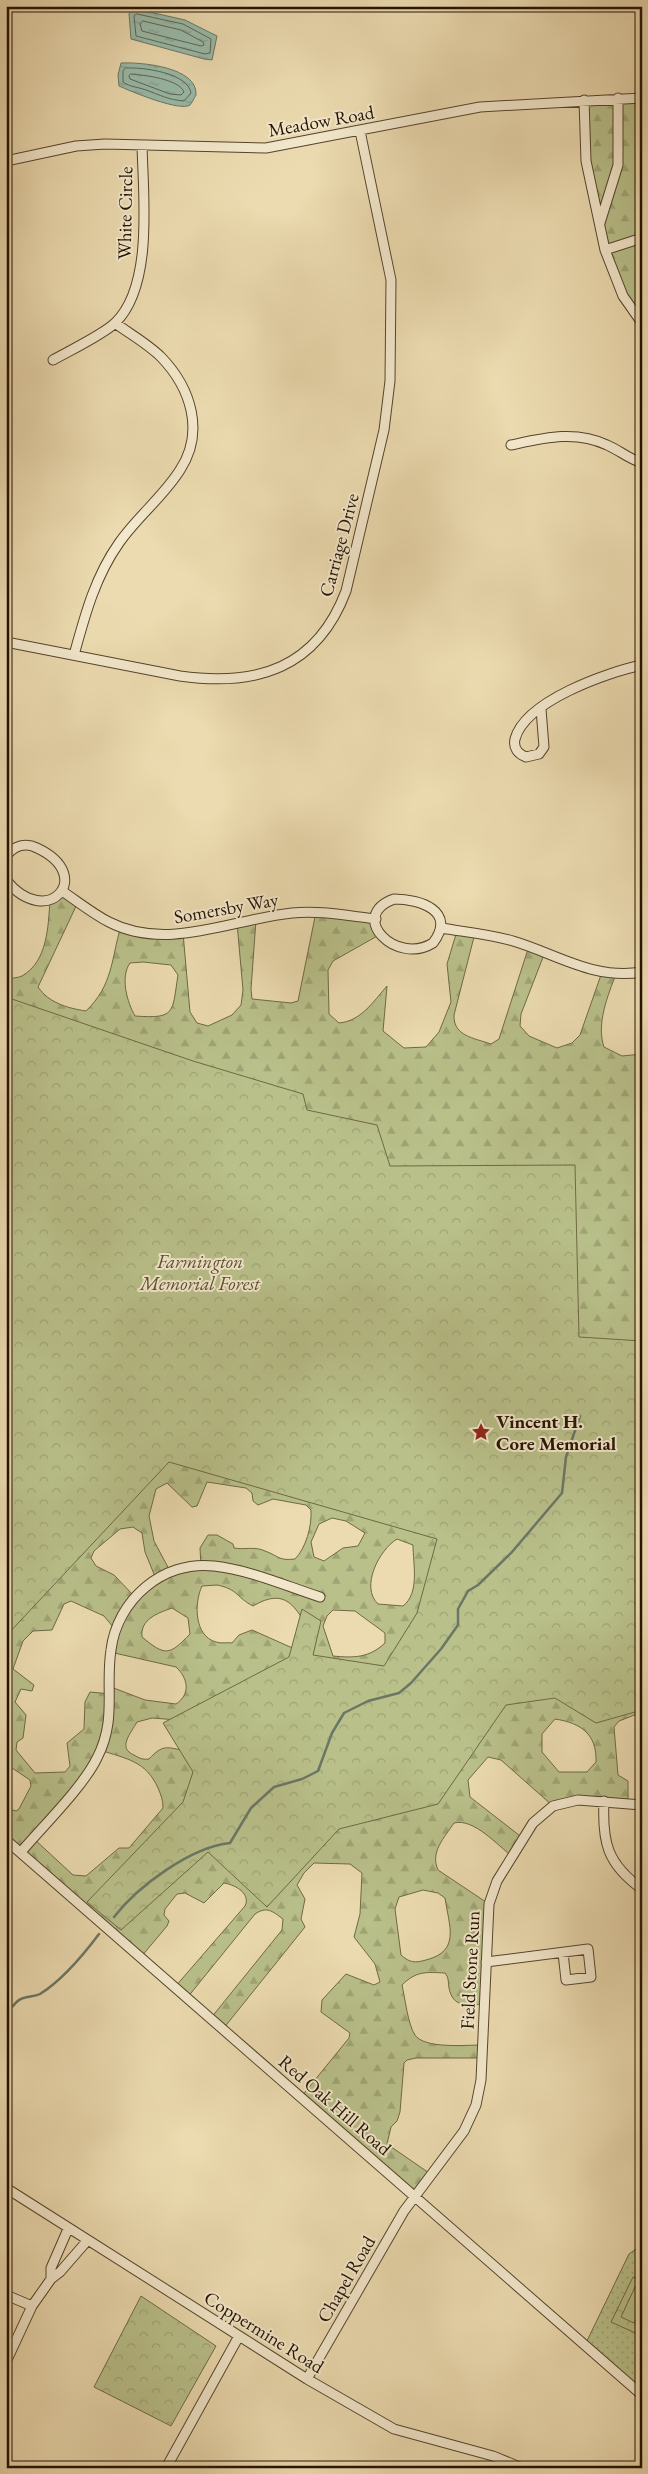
<svg xmlns="http://www.w3.org/2000/svg" width="648" height="2474" viewBox="0 0 648 2474" font-family="'EB Garamond',serif">
<style>
.grass{fill:url(#grass-dots);stroke:#6e6945}
.forest{fill:url(#forest-firs);stroke:#6e6945;fill-rule:evenodd}
.park{fill:url(#park-crowns);stroke:#6e6945}
.garden{fill:#b9c08a;stroke:#6e6945}
.water{fill:url(#water-ripples);stroke:#6a7766}
.lines{fill:none;stroke-linecap:round;stroke-linejoin:round}
.shore{stroke:#5e6655;stroke-width:1}
.stream{stroke:#6a7766;stroke-width:2.5}
.minor-casing{stroke:#55442c;stroke-width:11}
.minor{stroke:#f3e8cc;stroke-width:9}
.labels{text-anchor:middle;dominant-baseline:central;stroke-width:4;stroke-linejoin:round;paint-order:stroke}
.street-label{font-size:19px;fill:#231200;stroke:#f3e8cc}
.park-label{font-size:19px;font-style:italic;fill:#584f30;stroke:#f3e8cc}
.poi-label{font-size:19px;font-weight:bold;fill:#231200;stroke:#f3e8cc;text-anchor:start}
</style>
<defs>
<pattern id="grass-dots" width="8" height="8" patternUnits="userSpaceOnUse" patternTransform="scale(1.25)"><rect width="8" height="8" fill="#b9c08a"/><path d="M2 2h.1M6 6h.1" fill="none" stroke="#9fa475" stroke-width="1.8" stroke-linecap="round"/></pattern>
<pattern id="forest-firs" width="22" height="20" patternUnits="userSpaceOnUse" patternTransform="scale(1.25)"><rect width="22" height="20" fill="#b9c08a"/><path d="M5 1l3.5 6h-7zM16 11l3.5 6h-7z" fill="#9fa475"/></pattern>
<pattern id="park-crowns" width="20" height="18" patternUnits="userSpaceOnUse" patternTransform="scale(1.25)"><rect width="20" height="18" fill="#b9c08a"/><path d="M2 6a3 3 0 1 1 6 0M12 15a3 3 0 1 1 6 0" fill="none" stroke="#9fa475"/></pattern>
<pattern id="water-ripples" width="26" height="14" patternUnits="userSpaceOnUse" patternTransform="scale(1.25)"><rect width="26" height="14" fill="#9ba"/><path d="M2 4q2-2 4 0t4 0M15 11q2-2 4 0t4 0" fill="none" stroke="#84a090"/></pattern>
</defs>
<rect width="100%" height="100%" fill="#ecdbb0"/>
<filter id="stains"><feTurbulence type="fractalNoise" baseFrequency=".004" numOctaves="4"/><feColorMatrix values="0 0 0 0 .2 0 0 0 0 .09 0 0 0 0 .02 0 0 0 .5 -.17"/></filter>
<radialGradient id="worn" r=".72"><stop offset=".6" stop-color="#630" stop-opacity="0"/><stop offset="1" stop-color="#630" stop-opacity=".3"/></radialGradient>
<path class="grass" d="M640,2246H642V2281L634,2277L612,2321L642,2336V2395L585,2345L629,2254Z"/>
<path class="forest" d="M642,98V144L637,160L642,218V323L623,296L590,183L584,100Z
M62,891L78,902L38,987C49,1003 67,1008 86,1011C113,985 111,960 121,926L183,933L190,1012L197,1023L208,1026L232,1015L241,1005L243,990L237,923L256,920L251,989L252,999L291,1003L298,1001L316,912L376,919L379,935L333,961L328,970L329,1014L339,1023C361,1021 373,1002 387,986L383,1031L404,1048L426,1047L439,1032L451,1002L447,964L457,931L475,933L454,1015C453,1036 474,1038 491,1044L499,1039L529,946L545,952L521,1014L520,1026L529,1036L557,1048L572,1043L580,1035L602,972L616,974C608,995 596,1024 604,1047L622,1056L642,1054V1712L619,1721L614,1727L618,1775L628,1781V1804L604,1801L553,1806L501,1760L488,1757L468,1780L470,1797L524,1839L513,1857C497,1845 474,1818 454,1823C444,1838 430,1852 438,1870L489,1904L484,2004C467,2005 453,2008 449,1988C448,1982 449,1978 445,1973C426,1972 416,1971 402,1985C405,1998 408,2025 415,2035C424,2049 466,2045 482,2045V2058H416L407,2060L404,2063L400,2112L397,2121L391,2127L387,2144L432,2175L415,2197L301,2097L349,2038L350,2033L321,2012L322,2000L346,1974L374,1985L380,1982L375,1964L354,1937L360,1914L362,1873L350,1864L314,1863L304,1873L297,1885L305,1899L301,1919L305,1927L223,2029L211,2018L282,1930L283,1919C272,1911 267,1906 255,1914L187,1998L175,1987L245,1906C251,1894 236,1885 224,1883L204,1903L185,1893L177,1894L165,1909L164,1915L169,1921L167,1926L141,1957L6,1840V1808L16,1811L19,1809L31,1786L30,1780L6,1764V979C11,978 18,978 22,976C48,961 48,926 50,901ZM143,962L171,965L178,975C172,1013 176,1019 135,1016C127,1002 120,977 130,963ZM207,1482L246,1488L252,1493L253,1501L258,1505L273,1499L306,1505L311,1510C312,1526 306,1548 295,1559C278,1561 279,1556 265,1551C255,1546 244,1550 234,1548L233,1544L217,1535H208L200,1548L201,1566L171,1573L154,1541L149,1516L156,1489L167,1483L192,1507L197,1506ZM332,1518L346,1521L365,1533L358,1546L343,1548L324,1561L314,1557L311,1542L319,1524ZM133,1527L142,1533L145,1552L156,1579L135,1597L114,1575L96,1566L91,1558L94,1551L120,1529ZM397,1539L413,1545C413,1564 420,1593 403,1606L378,1604C360,1587 379,1550 397,1539ZM217,1585C238,1589 237,1598 253,1606C287,1586 295,1608 311,1632L297,1650L252,1630L239,1635L232,1643C228,1642 221,1644 216,1642C194,1636 194,1603 202,1586ZM71,1601L104,1616L114,1628L110,1652L176,1667C188,1678 191,1694 176,1704L145,1700L111,1687V1694L90,1692L85,1702L84,1729L67,1743L70,1766L65,1772L35,1773L16,1750L17,1742L23,1738L26,1715L15,1702L21,1689L32,1691L34,1685L13,1669L23,1641L33,1631L52,1630L64,1604ZM172,1608L188,1618L190,1634C169,1656 165,1656 142,1637C140,1619 158,1613 172,1608ZM333,1610L355,1611L385,1633V1643C369,1658 354,1658 333,1656L323,1626L327,1616ZM152,1718L178,1720L185,1751C167,1747 163,1744 149,1759C143,1760 139,1758 134,1755C117,1748 131,1733 137,1722ZM555,1719C581,1723 597,1734 596,1762L587,1772H559L542,1752V1734ZM100,1750C127,1759 146,1761 158,1788C161,1795 163,1800 163,1808L129,1848H119L86,1876L73,1875L33,1838L98,1758ZM423,1890L438,1893L445,1898C449,1926 461,1951 426,1960C415,1963 410,1963 401,1955L395,1909L399,1897Z"/>
<path class="park" d="M6,997L193,1061L303,1094L307,1110L377,1125L390,1166L575,1165L579,1337L642,1341V1710L596,1723L555,1698L506,1705L438,1804L339,1829L267,1907L208,1852L121,1930L87,1902L183,1802L193,1772L163,1723L289,1657L302,1609L321,1621L313,1655L384,1666L417,1613L437,1539L169,1462L6,1636Z
M633,2277L642,2281V2336L611,2322Z
M141,2296L216,2346L171,2426L94,2387Z"/>
<path class="garden" d="M635,2287L642,2290V2308L634,2323L621,2317Z"/>
<path class="water" d="M132,8L185,20L217,36L212,60L204,59L131,39L129,14Z
M121,63C141,62 198,67 196,95C194,98 192,103 190,105C180,112 130,91 119,86L118,75Z"/>
<g class="lines">
<path class="shore" d="M137,14L183,24L211,39L210,53L205,54L136,36L134,16Z
M143,21L181,30L203,42L204,45L201,46L142,31L140,24Z
M126,68C143,67 188,73 191,93L184,101C169,100 160,95 146,90C138,87 130,87 123,82V71Z
M131,74C144,75 179,79 184,92L181,95L170,94L130,79L129,76Z"/>
<path class="stream" d="M114,1917C138,1886 191,1847 230,1843L251,1808L274,1787L302,1779L318,1771L332,1733L344,1713L368,1701L399,1693L411,1683L441,1649L458,1625V1609L468,1591L478,1585L512,1552L562,1493L566,1457L580,1416
M6,2011C13,2009 15,2001 21,1999C27,1996 34,1997 40,1994C61,1981 84,1954 99,1934"/>
<g class="minor-casing">
<path id="minor" d="M584,100L586,161L605,250L623,296L642,323
M6,161L76,146L105,144L266,148L480,107L642,98
M600,223L618,165V98
M605,250L642,238
M53,360C69,351 104,334 115,323C154,286 143,194 142,145
M511,445C544,438 575,430 607,445C619,450 629,459 642,463
M6,642L180,676C257,687 317,668 346,591L384,430L390,381L391,280L360,131
M74,655C85,615 95,577 119,543C137,517 163,497 180,470C205,432 191,388 161,357C148,344 130,334 115,323
M541,709L544,747L539,754L526,757C518,754 513,748 515,739C525,701 608,672 642,665
M6,856C14,846 25,842 37,848C97,876 47,931 6,880
M62,891C77,901 93,914 109,922C167,952 233,919 292,913C320,910 348,916 376,919
M394,899C420,899 457,911 433,943C396,966 347,916 394,899Z
M441,928C465,932 489,934 513,941C557,954 593,980 642,972
M604,1801C602,1842 607,1864 642,1889
M6,1840L642,2395
M21,1852C43,1826 83,1787 97,1758C117,1720 105,1688 111,1650C117,1600 163,1560 214,1566C250,1570 286,1586 320,1597
M486,1962L588,1949L591,1977L566,1980L563,1953
M6,2188L307,2379L394,2429L493,2456L522,2468
M51,2279V2268L68,2229
M6,2295L32,2306
M6,2362L32,2306L51,2279L60,2272L87,2241
M307,2379L404,2211L464,2131L476,2105L481,2080L489,1904L497,1881L533,1823L553,1806L578,1800L642,1805
M166,2468L239,2336"/>
</g>
<use href="#minor" class="minor"/>
</g>
<defs>
<g id="sight-bare" transform="scale(1.5)"><path d="M0-6L1.8-2.2L6-1.7L2.9 1.2L3.7 5.4L0 3.3L-3.7 5.4L-2.9 1.2L-6-1.7L-1.8-2.2Z" fill="#8f2418" stroke="#f3e8cc" stroke-width="2.5" paint-order="stroke"/></g>
</defs>
<g fill-rule="evenodd">
<use href="#sight-bare" x="481" y="1432"/>
</g>
<g class="labels">
<g class="street-label">
<text transform="translate(321 121) rotate(-10)">Meadow Road</text>
<text transform="translate(125 213) rotate(-89)">White Circle</text>
<text transform="translate(339 545) rotate(-75)">Carriage Drive</text>
<text transform="translate(226 908) rotate(-10)">Somersby Way</text>
<text transform="translate(470 1970) rotate(-87)">Field Stone Run</text>
<text transform="translate(335 2105) rotate(41)">Red Oak Hill Road</text>
<text transform="translate(346 2279) rotate(-60)">Chapel Road</text>
<text transform="translate(264 2332) rotate(32)">Coppermine Road</text>
</g>
<g class="park-label">
<text x="200" y="1261">Farmington<tspan x="200" dy="22">Memorial Forest</tspan></text>
</g>
<g class="poi-label">
<text x="496" y="1421">Vincent H.<tspan x="496" dy="22">Core Memorial</tspan></text>
</g>
</g>
<rect width="648" height="2474" fill="none" stroke="#ecdbb0" stroke-width="25"/>
<rect x="8" y="8" width="633" height="2459" fill="none" stroke="#231200" stroke-width="2.5"/>
<rect x="12" y="12" width="623" height="2449" fill="none" stroke="#231200"/>
<rect width="100%" height="100%" filter="url(#stains)"/>
<rect width="100%" height="100%" fill="url(#worn)"/>
</svg>
